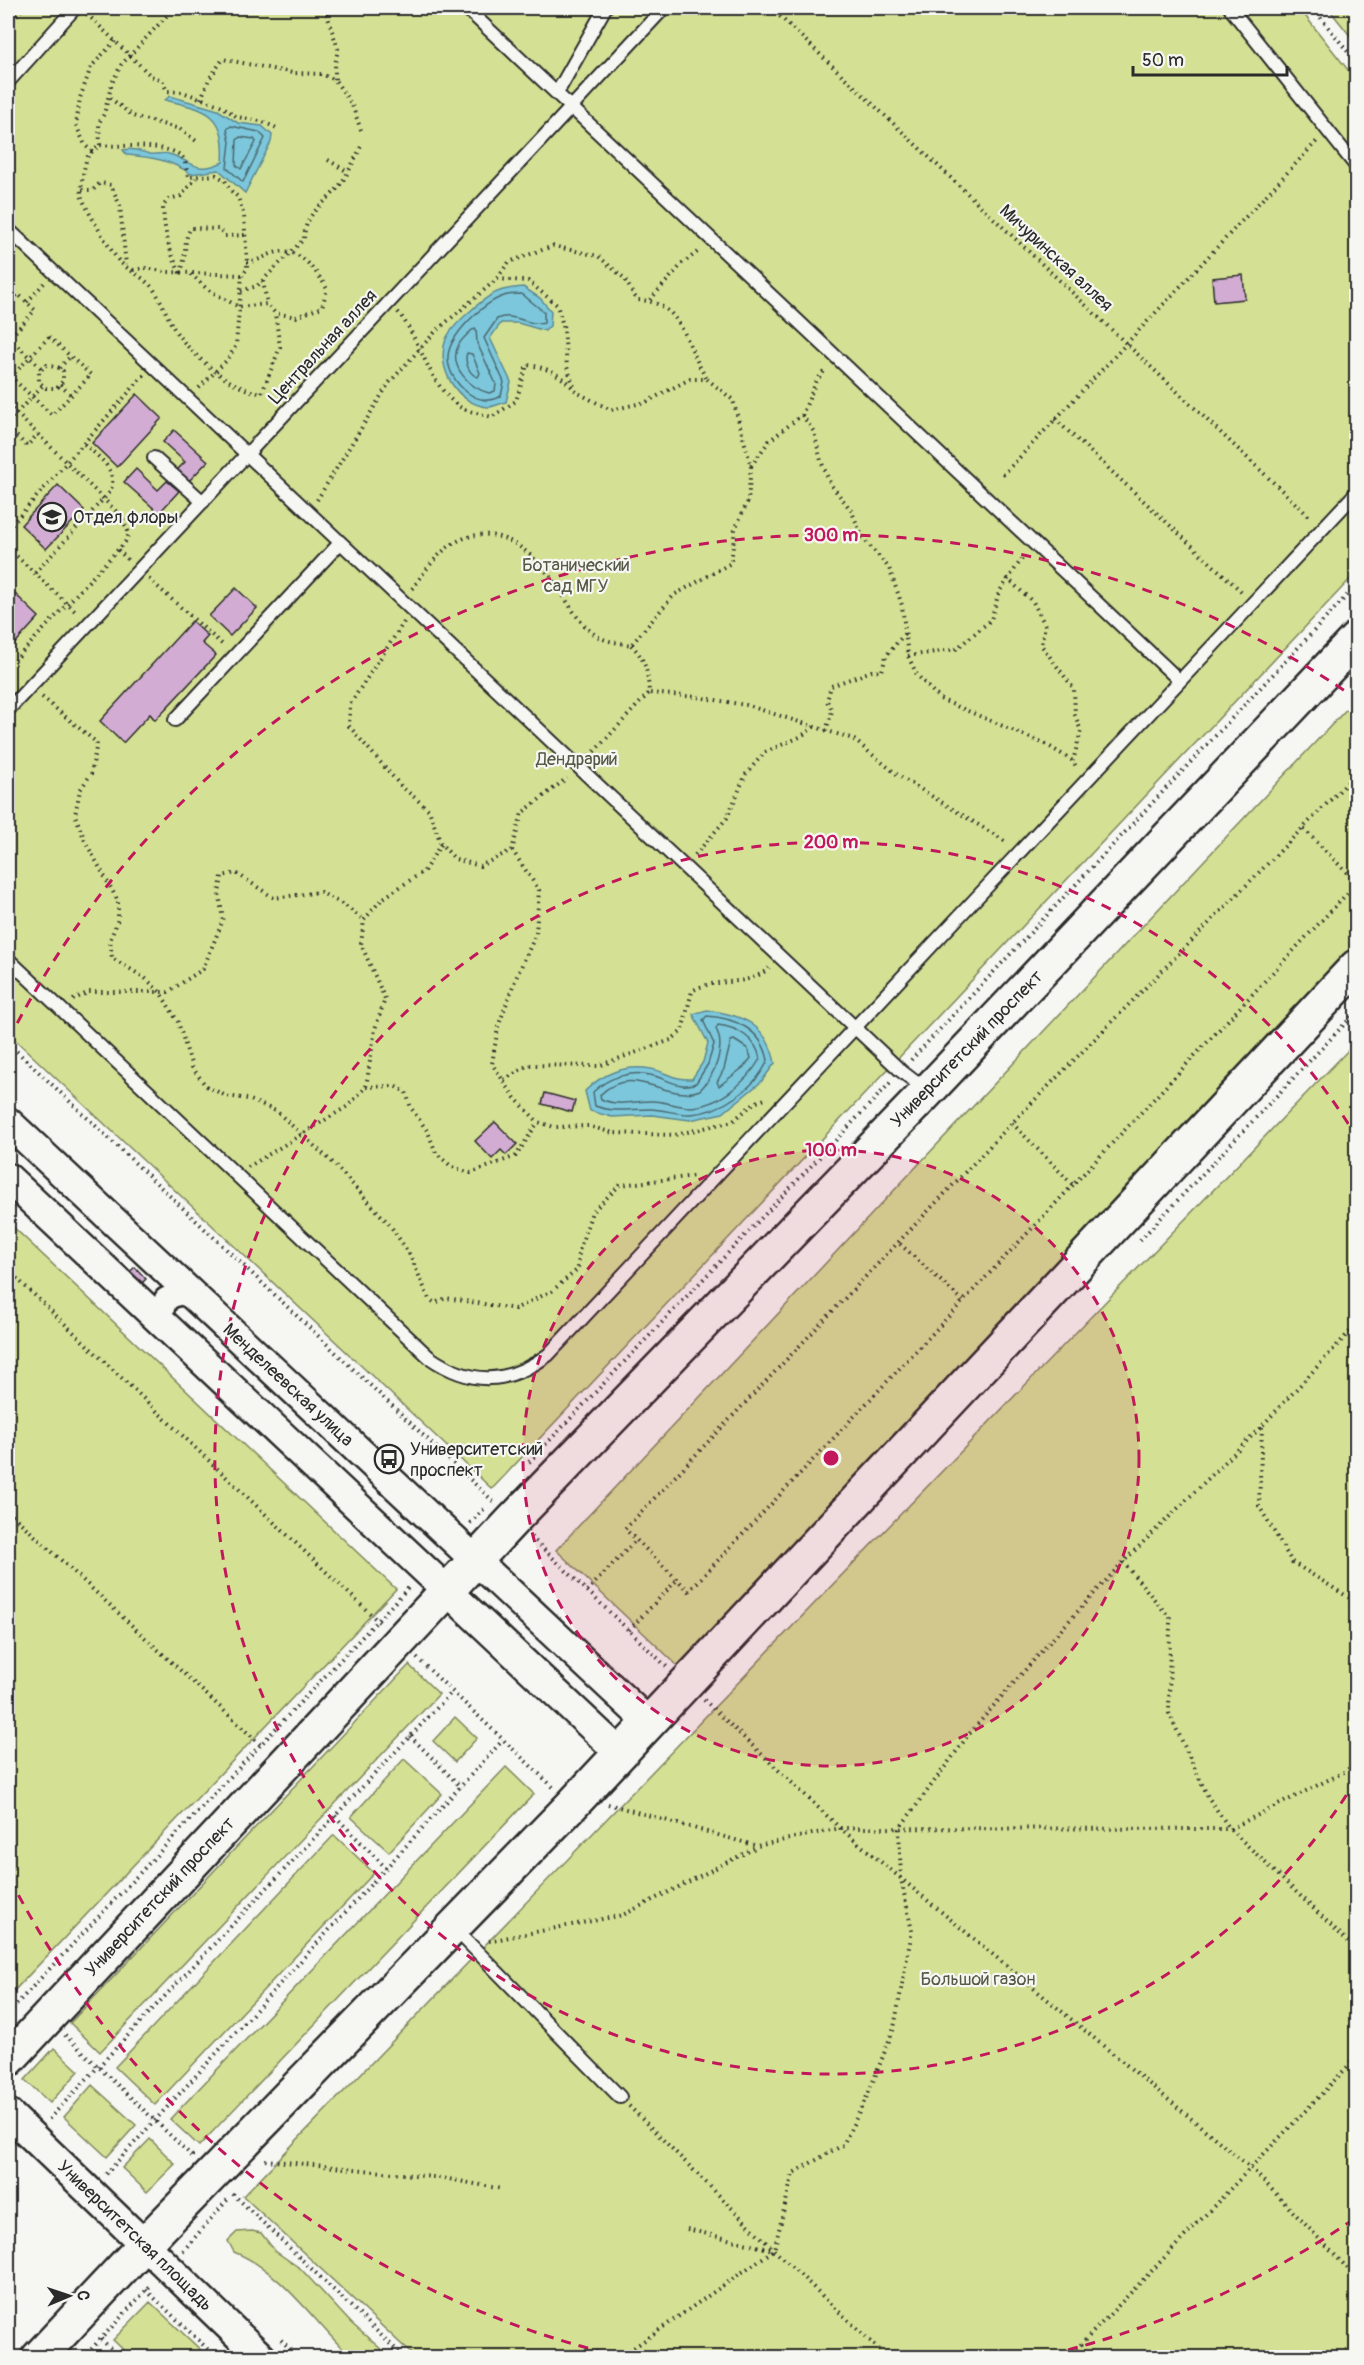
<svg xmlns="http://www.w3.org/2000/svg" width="1364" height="2365" viewBox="0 0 1364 2365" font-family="Pangolin,sans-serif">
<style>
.green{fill:#d4e093;stroke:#80865f;stroke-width:1.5}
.water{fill:#7bc7db;stroke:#5b8995;stroke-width:1.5}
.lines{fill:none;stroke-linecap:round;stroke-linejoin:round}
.shore{stroke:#4b6971;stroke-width:1.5}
.building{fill:#d3acd4;stroke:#2b2b2b;stroke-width:1.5}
.service-casing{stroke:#2b2b2b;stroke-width:16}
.minor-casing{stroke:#2b2b2b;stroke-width:27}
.tertiary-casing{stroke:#2b2b2b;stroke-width:33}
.secondary-casing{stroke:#2b2b2b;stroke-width:38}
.path{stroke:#2b2b2b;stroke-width:4;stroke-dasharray:1.5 4.5;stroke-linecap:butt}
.service{stroke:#f6f6f2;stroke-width:12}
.minor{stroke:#f6f6f2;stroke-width:22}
.tertiary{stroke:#f6f6f2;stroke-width:28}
.secondary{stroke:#f6f6f2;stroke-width:33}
.ring{fill:none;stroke:#c2185b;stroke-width:3;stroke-dasharray:10 8}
.labels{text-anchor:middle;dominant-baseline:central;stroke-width:4.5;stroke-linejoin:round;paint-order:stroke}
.street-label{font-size:18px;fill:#2b2b2b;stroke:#f6f6f2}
.poi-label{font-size:18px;fill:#2b2b2b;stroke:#f6f6f2;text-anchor:start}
.park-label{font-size:18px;fill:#555845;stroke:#f6f6f2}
.centre{fill:#c2185b;stroke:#f6f6f2;stroke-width:3}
.ring-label{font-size:18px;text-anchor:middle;font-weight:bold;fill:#c2185b;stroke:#f6f6f2;stroke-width:4.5;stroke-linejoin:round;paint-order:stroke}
</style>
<rect width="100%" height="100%" fill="#f6f6f2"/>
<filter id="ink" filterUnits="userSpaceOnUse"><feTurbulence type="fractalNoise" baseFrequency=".0167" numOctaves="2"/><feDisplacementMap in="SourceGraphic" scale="12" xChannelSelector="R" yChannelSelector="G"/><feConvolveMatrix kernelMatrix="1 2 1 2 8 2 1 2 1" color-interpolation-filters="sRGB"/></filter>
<g filter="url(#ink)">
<path class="green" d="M8,8H1299L1356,80V573L492,1489L8,1033Z
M1328,8H1356V43Z
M1356,699V942L678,1666L556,1550Z
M1356,1042V2357H415L243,2196Z
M8,1222L396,1589L8,1997Z
M409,1665L439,1694L100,2052L70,2023Z
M455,1717L477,1738L455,1762L433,1741Z
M404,1759L442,1794L389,1852L351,1817Z
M506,1767L534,1794L199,2146L170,2119Z
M334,1835L374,1873L155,2105L115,2067Z
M54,2048L79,2071L50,2103L25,2080Z
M92,2085L136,2125L107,2157L64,2117Z
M150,2139L175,2164L147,2192L122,2168Z
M252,2231L261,2233L275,2251L301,2269L351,2323L390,2357H351C315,2323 282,2271 234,2252L228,2241L237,2232Z
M150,2302L208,2357H131L113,2340Z"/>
<path class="water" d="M170,96L218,110L238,123L262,126L272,135L271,142L245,193L219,170L191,174C171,160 151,157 127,155L123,150C134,148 139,151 150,154C156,155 164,152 169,154C193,161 195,175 223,162C226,113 208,110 165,100Z
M523,287L540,298L551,311L550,326L545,331L518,323H501L490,338L511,382L506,402C501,403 493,407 488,407C457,405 435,367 446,339C452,325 486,295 500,291C507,288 516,288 523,287Z
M707,1010C743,1015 767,1024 775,1063L761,1082L723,1113L690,1120L652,1115L612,1117L590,1111L585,1091C602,1074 625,1064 651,1069C667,1072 673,1080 692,1079L703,1062L708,1043L693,1014Z"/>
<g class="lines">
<path class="shore" d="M231,126L259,132L265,138L243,182L227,168L230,142L227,129Z
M240,137L254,139L256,142L241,169L236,165L237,140Z
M522,294L544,312V323C529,327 513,311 497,319L484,338L504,382L501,396C479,410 450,384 448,360C446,338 483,302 504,296C509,294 516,294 522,294Z
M476,329L477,343L496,384L495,391L489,393C470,388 447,366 459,344C462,339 468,334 472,330Z
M467,353L472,354L480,373L478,377C469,375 464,361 467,353Z
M707,1016C736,1018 762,1030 768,1060C756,1088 721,1112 691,1114C678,1115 664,1109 650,1109C630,1109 613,1113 595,1106L593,1092C607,1078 630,1070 650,1075C667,1078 678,1090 696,1083L708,1064L714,1044L703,1020Z
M718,1025C737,1027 757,1039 760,1059C747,1082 717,1107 689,1107C676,1106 664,1101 652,1101C634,1101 617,1107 601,1099L600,1095C634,1061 667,1104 700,1090C715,1075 726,1048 716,1029Z
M734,1040L748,1049L751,1058L744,1067L719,1086L717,1082L724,1069L731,1041Z"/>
</g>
<path class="building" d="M1243,275L1245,299L1214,302L1212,278Z
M137,394L162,418L117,467L92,443Z
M174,430L208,461L189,481L177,470L185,462L163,442Z
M136,469L158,490L167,481L179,491L159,513L124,482Z
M58,485L84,510L46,549L21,525Z
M236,588L257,608L230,636L209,616Z
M13,592L39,617L8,651V598Z
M192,621L208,636L202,643L216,655L155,720L150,714L123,743L100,721Z
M545,1093L575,1101L572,1112L542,1104Z
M495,1122L517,1144L506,1155L501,1150L492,1159L475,1141Z
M135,1267L146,1279L138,1287L126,1275Z"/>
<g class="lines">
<g class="service-casing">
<path id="service" d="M466,8L1180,681
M1230,8L1356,166
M8,82L75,8
M557,93L605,8
M8,229L901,1071L926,1090
M154,458L203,502
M8,710L664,8
M175,720L340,543
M8,959L429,1357C471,1386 507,1385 548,1355L1356,493
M454,1928L620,2097"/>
</g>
<g class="minor-casing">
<path id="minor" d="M167,1328L161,1314L166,1299L180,1293L195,1298"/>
</g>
<g class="tertiary-casing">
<path id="tertiary" d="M8,1122L648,1722
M8,1178L620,1753
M8,2113L262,2358"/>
</g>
<g class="secondary-casing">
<path id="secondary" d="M8,2060L513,1520L927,1092L1356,639
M38,2358L161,2227L572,1805L1356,967"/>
</g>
<path class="path" d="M192,8L208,13
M325,8L338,49L335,65V80
M771,8L1311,518
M1313,8L1356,62
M87,14L151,76L162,80L167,91L183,92L222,106L237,117L260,121L277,128
M8,24L23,8
M110,98L133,116L180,129L199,143
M201,99L209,79L223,59L292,73L322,74L335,80L352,105L361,130
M100,145L99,123L104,114L112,83L121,65L174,8
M92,152L85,145L76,125L80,98L91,67L115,41
M328,160L348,172
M82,190H93L100,183L111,185L120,206L126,265
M133,270L146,268L167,272L242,275L247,269V262L244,216L238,197L229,189L225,180L216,175L188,177C187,172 186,163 183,158C172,143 118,147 100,145C96,149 89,153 87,158C84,166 81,185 81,194C82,203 112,253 119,261C130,272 145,277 154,290C164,304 168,321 178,335C196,358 233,391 262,393L280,347L275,313
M180,273C169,251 164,231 163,206L169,199L181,196L196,178
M180,273C188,257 182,241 191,228L219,229L225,236L245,235
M191,274L207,289L239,307L267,304L275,313L296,317L322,307L327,289C318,273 300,247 278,252C267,254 258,262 247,262
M497,278L509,262L553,246L598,256L624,278L637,300C684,301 685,346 707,379
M263,281L267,304
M241,291L257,286L304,239C305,210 326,205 340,185C348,174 354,160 361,147
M650,300L682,264L700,250
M27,302L45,282
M8,305L18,294L35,310L8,340
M398,312C421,340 429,386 460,407C468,412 482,414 492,417L516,401L527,365C547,367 559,374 573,388
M49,337L91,375L52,415L11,377Z
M9,338L41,368
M59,368L46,365L39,372V382L46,388H57L63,381V371L59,368L70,357
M60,385L71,395
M199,388L228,359L236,345L242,275
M8,405L122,517L129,534L125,542L15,660
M802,415L814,432L821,461L831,485L851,510L863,538L889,568L902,605L908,656L917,675L940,699L1047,745L1073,761L1077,768
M1055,419L1242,592
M8,422L43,385
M8,428L27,446L38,434
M751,466L769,441L802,415L817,380L826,369
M1003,475L1317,141
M317,500L389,383L436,331L497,279L528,281L557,305L564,329L567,367L576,392L611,410L646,402L690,379H707L733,400L751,466L748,501L735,529L731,563L674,595L631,645C621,643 608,642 599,637C578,625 570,604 556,585C533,551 496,519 454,543C437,553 423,574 411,590
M8,529L144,375
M8,548L77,613
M118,550L128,560
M35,573L110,492C119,469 99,458 83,443
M1007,578L1033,602L1045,625L1041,645L1074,689L1075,715L1081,731L1073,761
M149,579L224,646
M404,622L350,704L349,726L400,785L429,810L441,844L455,859L480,866L512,850L522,813L567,778
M631,645C646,659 648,673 649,693L697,697L746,705L853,739L899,776L1008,843
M908,656L956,649L991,620L999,592L1024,556
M42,697L97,743L91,774L80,790L75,815L85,841L118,901V919L110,940L112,958L145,978L160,992L178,1022L192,1067L206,1086L226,1096L248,1099L276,1111L332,1162L390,1225L410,1255L429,1299L435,1303L446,1298L515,1309L552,1291L578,1269L579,1251L592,1212L620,1185L695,1176
M826,731L832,711L827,701L831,686L872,671H882L886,656L905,633
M590,756L649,693
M1304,829L1356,882
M512,850L539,890L536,934L516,978L498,1027L492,1064L515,1098L538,1122L554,1127L589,1126L613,1133L675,1135L733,1121L754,1103L765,1099
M695,855L727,818L746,774L765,752L800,737L814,727
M73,1000L89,992H168L203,969L223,920L219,894L222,876L236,873L274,898L320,892L344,905L364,920
M8,1043L495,1503
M911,1060L1356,586
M504,1080L528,1065L598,1066L671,1040L682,1031L692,991C717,976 745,989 769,968
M366,1087L394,1086L406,1092L411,1108L428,1132L436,1153L452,1167L471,1173L516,1156L538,1122
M1012,1123L1073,1185L1356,884
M248,1167L348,1106L366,1087L375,1029L385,999L361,944L364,920L382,899L424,871L441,844
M1073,1185L689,1591L625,1529L1012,1123L1356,774
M1140,1240L1356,1012
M900,1244L963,1301
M8,1270L379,1622
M1262,1427L1259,1506L1292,1562L1356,1602
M529,1462L892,1081
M8,1511L261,1745
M470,1523L486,1507
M531,1537L667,1667
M1123,1562L1170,1618L1169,1713L1208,1797L1230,1829L1356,1949
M587,1591L636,1540
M629,1630L677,1580
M417,1658L553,1787
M704,1700L840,1828L1251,2168L1356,2277
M410,1736L461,1787
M608,1804L757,1846L840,1828L1230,1829L1346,1771L1356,1762
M335,1816L386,1868
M489,1941L623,1915L757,1847
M8,2013L409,1587
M65,2035L192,2156L190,2158
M629,2106L774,2250L888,2358
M49,2119L452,1692
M265,2160L443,2178L502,2189
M106,2174L503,1740
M233,2194L405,2358
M687,2229L773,2250
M183,2251L229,2198
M146,2290L217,2358
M101,2339L120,2358
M281,2340L299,2358
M83,2358L151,2285
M619,2358L774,2250L793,2173L843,2145L869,2092L894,2028L912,1931L901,1879L899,1829L970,1733L1047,1645L1123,1562L1262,1426L1356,1325
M1068,2358L1356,2058"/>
<use href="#service" class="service"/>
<use href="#minor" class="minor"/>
<use href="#tertiary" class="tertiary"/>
<use href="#secondary" class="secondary"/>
</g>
</g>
<circle cx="831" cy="1458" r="308" fill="#c2185b" fill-opacity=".12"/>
<g class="ring">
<circle cx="831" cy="1458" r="308"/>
<path d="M1356 1780A616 616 0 1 1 1356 1136"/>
<path d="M1354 2219A923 923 0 0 1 1039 2357M623 2357A923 923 0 0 1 9 1877M9 1039A923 923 0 0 1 1354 697"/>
</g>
<defs>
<g id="university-ring" transform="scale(1.5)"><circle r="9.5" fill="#f6f6f2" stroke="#2b2b2b" stroke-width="1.5"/><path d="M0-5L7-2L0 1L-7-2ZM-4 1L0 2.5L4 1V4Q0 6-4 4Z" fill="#2b2b2b"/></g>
<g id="bus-ring" transform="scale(1.5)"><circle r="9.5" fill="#f6f6f2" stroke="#2b2b2b" stroke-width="1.5"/><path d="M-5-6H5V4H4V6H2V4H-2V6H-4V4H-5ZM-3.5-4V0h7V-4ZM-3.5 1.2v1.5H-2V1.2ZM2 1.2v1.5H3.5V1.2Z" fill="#2b2b2b"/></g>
</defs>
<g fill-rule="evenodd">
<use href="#university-ring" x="52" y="517"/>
<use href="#bus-ring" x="389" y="1459"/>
</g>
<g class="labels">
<g class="street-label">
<text transform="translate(1056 258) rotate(43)">Мичуринская аллея</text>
<text transform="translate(323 347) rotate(-47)">Центральная аллея</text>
<text transform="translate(967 1049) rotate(-46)">Университетский проспект</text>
<text transform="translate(288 1385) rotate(43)">Менделеевская улица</text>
<text transform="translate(160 1897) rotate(-47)">Университетский проспект</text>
<text transform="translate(135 2236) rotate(44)">Университетская площадь</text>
</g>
<g class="poi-label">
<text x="73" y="517">Отдел флоры</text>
<text x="410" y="1449">Университетский<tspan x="410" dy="21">проспект</tspan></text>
</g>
<g class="park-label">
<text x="576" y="565">Ботанический<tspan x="576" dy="21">сад МГУ</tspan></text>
<text x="577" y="759">Дендрарий</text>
<text x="978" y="1979">Большой газон</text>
</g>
</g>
<circle cx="831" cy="1458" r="9" class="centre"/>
<g class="ring-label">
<text x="831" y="541">300 m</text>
<text x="831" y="848">200 m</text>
<text x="831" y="1156">100 m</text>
</g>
<rect width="1364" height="2365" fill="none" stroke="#f6f6f2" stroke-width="30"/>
<rect x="15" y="15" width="1334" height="2335" fill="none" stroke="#2b2b2b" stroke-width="2" filter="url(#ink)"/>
<g transform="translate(69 2296) rotate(88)" stroke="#f6f6f2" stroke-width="4.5" paint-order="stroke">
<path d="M0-4.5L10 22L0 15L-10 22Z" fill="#2b2b2b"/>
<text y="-9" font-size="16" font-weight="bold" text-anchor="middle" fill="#2b2b2b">С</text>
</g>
<path d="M1133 66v9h154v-9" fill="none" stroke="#2b2b2b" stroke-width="3"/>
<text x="1142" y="66" font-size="18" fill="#2b2b2b" stroke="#f6f6f2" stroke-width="4.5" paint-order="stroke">50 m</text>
</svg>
